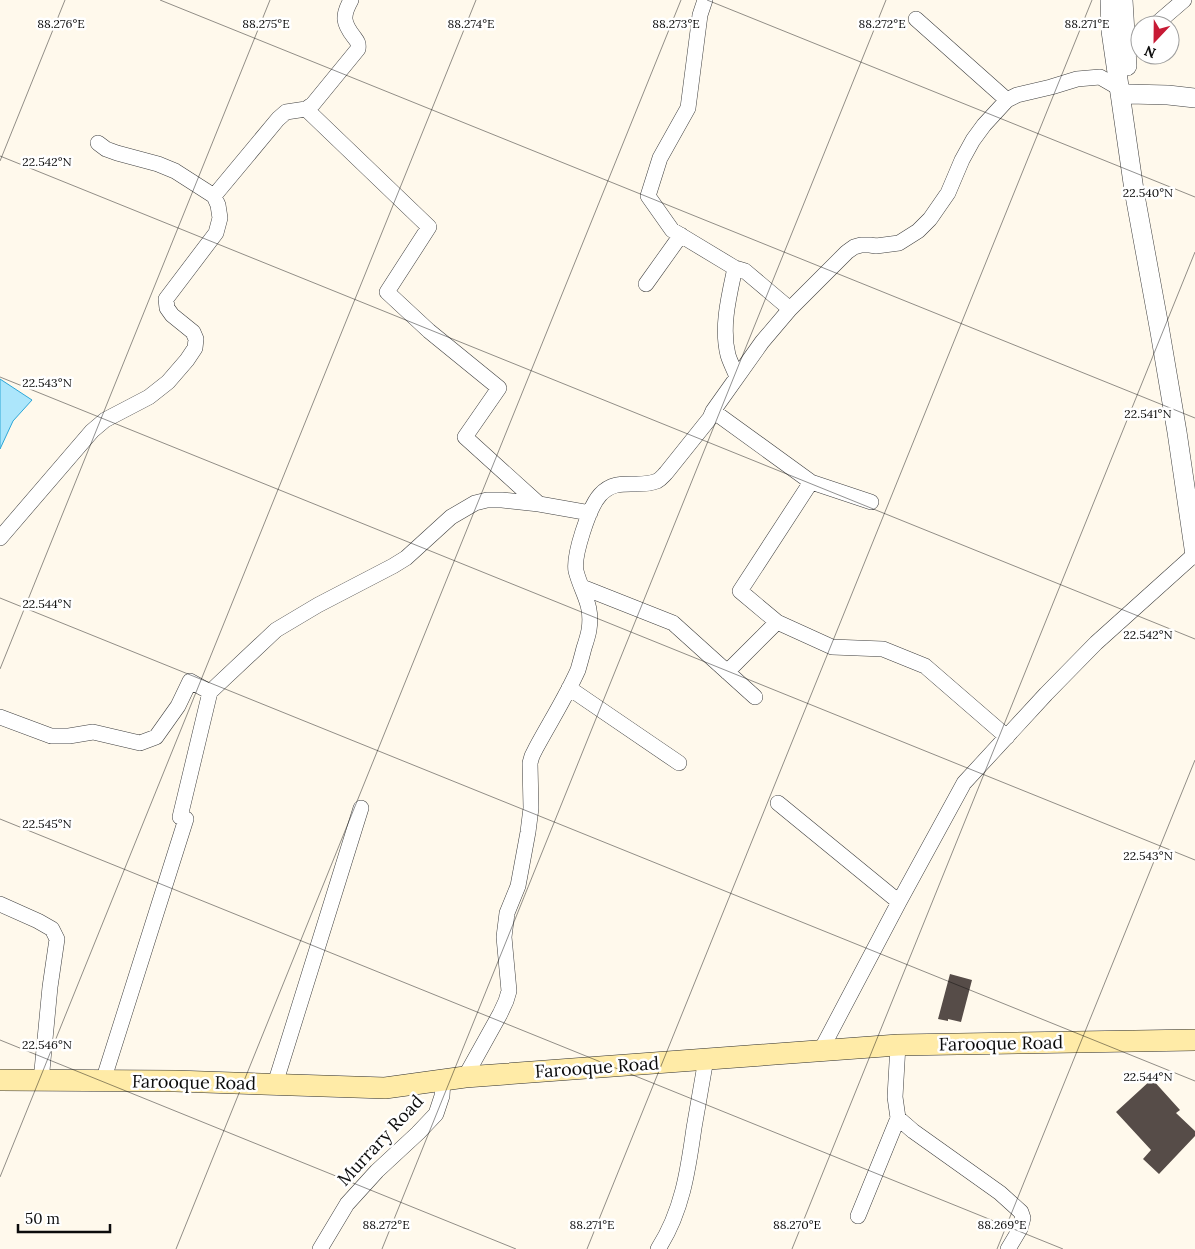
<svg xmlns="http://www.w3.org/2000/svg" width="1195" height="1249" viewBox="0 0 1195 1249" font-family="Lora,serif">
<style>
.water{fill:#ace6fb;stroke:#2da7d8}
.building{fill:#564c48}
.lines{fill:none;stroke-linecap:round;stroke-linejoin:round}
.minor-casing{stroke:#3f3f3f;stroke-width:16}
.tertiary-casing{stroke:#3f3f3f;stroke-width:20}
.secondary-casing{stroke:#2e2e2e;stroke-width:22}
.minor{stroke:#fff;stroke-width:15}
.tertiary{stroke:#fff;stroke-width:19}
.secondary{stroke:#ffeba7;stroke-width:21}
.ticks{fill:none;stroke:#0c0c0c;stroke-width:1;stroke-opacity:0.45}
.labels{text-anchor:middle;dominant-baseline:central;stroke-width:5;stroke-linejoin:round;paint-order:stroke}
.street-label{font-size:18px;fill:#0c0c0c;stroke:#fff}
.ticks-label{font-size:12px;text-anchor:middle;fill:#0c0c0c;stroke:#fff;stroke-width:5;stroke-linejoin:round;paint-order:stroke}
</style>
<rect width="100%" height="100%" fill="#fff9ec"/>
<path class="water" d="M0,379L32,400L13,421L0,449Z"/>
<path class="building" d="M950,974L972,980L961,1022L948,1019V1021L938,1019Z
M1152,1079L1180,1110L1176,1113L1195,1131V1136L1159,1174L1143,1159L1151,1150L1116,1112Z"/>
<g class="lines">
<g class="minor-casing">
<path id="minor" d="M705,0L700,15L688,108L660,158L648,196L672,230L735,268L745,271L790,309
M916,19L1007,100
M1155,25L1184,0
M1127,54L1140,40
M306,109L429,227L387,292L429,331L499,388L465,437L539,504
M214,196L278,119L286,112L306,109L313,104L358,49C359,43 357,41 354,37C343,23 342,16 351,0
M735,268C729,296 721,327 728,355C730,362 734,369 737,377
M646,284L681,235
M713,411L811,482L871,502
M0,538L92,431L105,420L149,397L168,382L187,360L195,348L196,339L193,332L172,315L167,308L166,299L216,233L220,218L218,205L214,196L175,171L158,164L117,153L106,149L98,143
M582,587L673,623L755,697
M777,622L740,591L811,482
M727,672L777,622L832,647L883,649L925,666L1007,737
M569,688L679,763
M0,717L51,736H69L93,732L140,743L156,737L178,706L190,681L210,692
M778,803L899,902
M180,817L210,692L276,630L318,605L393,566L406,558L451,517L475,503L487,500H502L539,504L590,513
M0,904L38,921L52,929L57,939L50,987L41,1081
M898,1045L895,1097L898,1118L913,1131L1000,1193L1021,1212L1023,1218L1020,1229L1008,1249
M821,1050L899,902L964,783L1046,694L1096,643L1195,554
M465,1077L500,1014L506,1001L509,991L504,937L507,913L518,886L528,832L531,808L530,763L532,756L536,748C550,722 566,697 578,670C580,663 582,656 584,648C586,642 588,636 589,630C593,604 582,594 576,571C573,556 589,507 600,495C617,476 638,489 657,481C661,479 663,476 666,473L710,418L713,411L762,342L790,309L847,252L854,247L861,245H870L876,246L899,243L918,231L930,219L948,193L962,160L973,140L984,125L1007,100L1017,95L1051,87L1077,79L1100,77L1126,92
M103,1081L186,819
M275,1084L361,808
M858,1216L898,1118
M320,1249L347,1204L377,1171L418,1133L436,1114L442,1096L443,1080
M658,1249C682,1212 688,1171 694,1128C698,1105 702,1082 706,1059"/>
</g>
<g class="tertiary-casing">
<path id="tertiary" d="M1110,0L1111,31L1134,190L1160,332L1177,432L1195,555
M1123,0L1127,66
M1129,94L1168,95L1195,98"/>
</g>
<g class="secondary-casing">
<path id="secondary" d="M0,1080L175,1081L385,1088L465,1077L898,1045L1195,1040"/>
</g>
<use href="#minor" class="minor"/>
<use href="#tertiary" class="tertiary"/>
<use href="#secondary" class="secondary"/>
</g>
<path class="ticks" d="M160,0L1195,418M707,0L1195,197M0,156L1195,639M0,161L65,0M0,377L1195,860M0,598L1195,1081M0,669L270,0M0,819L1063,1249M0,1040L516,1249M0,1177L476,0M176,1249L681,0M382,1249L886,0M587,1249L1092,0M792,1249L1195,252M997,1249L1195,760"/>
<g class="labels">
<g class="street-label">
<text transform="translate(1001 1043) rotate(-1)">Farooque Road</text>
<text transform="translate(597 1067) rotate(-4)">Farooque Road</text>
<text transform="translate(194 1082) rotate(1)">Farooque Road</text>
<text transform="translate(380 1140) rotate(-47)">Murrary Road</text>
</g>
</g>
<g class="ticks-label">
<text x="266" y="28">88.275°E</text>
<text x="676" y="28">88.273°E</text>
<text x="61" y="28">88.276°E</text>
<text x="471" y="28">88.274°E</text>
<text x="882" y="28">88.272°E</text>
<text x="1087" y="28">88.271°E</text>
<text x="47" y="166">22.542°N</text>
<text x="1148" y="197">22.540°N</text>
<text x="47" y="387">22.543°N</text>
<text x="1148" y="418">22.541°N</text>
<text x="47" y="608">22.544°N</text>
<text x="1148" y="639">22.542°N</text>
<text x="47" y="828">22.545°N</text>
<text x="1148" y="860">22.543°N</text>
<text x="47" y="1049">22.546°N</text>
<text x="1148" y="1081">22.544°N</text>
<text x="386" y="1229">88.272°E</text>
<text x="592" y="1229">88.271°E</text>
<text x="797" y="1229">88.270°E</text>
<text x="1002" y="1229">88.269°E</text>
</g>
<g transform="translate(1155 40) rotate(202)"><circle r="24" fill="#ffffff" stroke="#9e9e9e"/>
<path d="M0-4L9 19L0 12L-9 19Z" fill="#c71a35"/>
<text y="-8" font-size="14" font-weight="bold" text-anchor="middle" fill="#0c0c0c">N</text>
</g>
<path d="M18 1224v8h92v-8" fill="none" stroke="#0c0c0c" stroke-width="2.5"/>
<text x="25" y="1224" font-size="15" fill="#0c0c0c" stroke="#ffffff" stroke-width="4" paint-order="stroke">50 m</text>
</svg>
